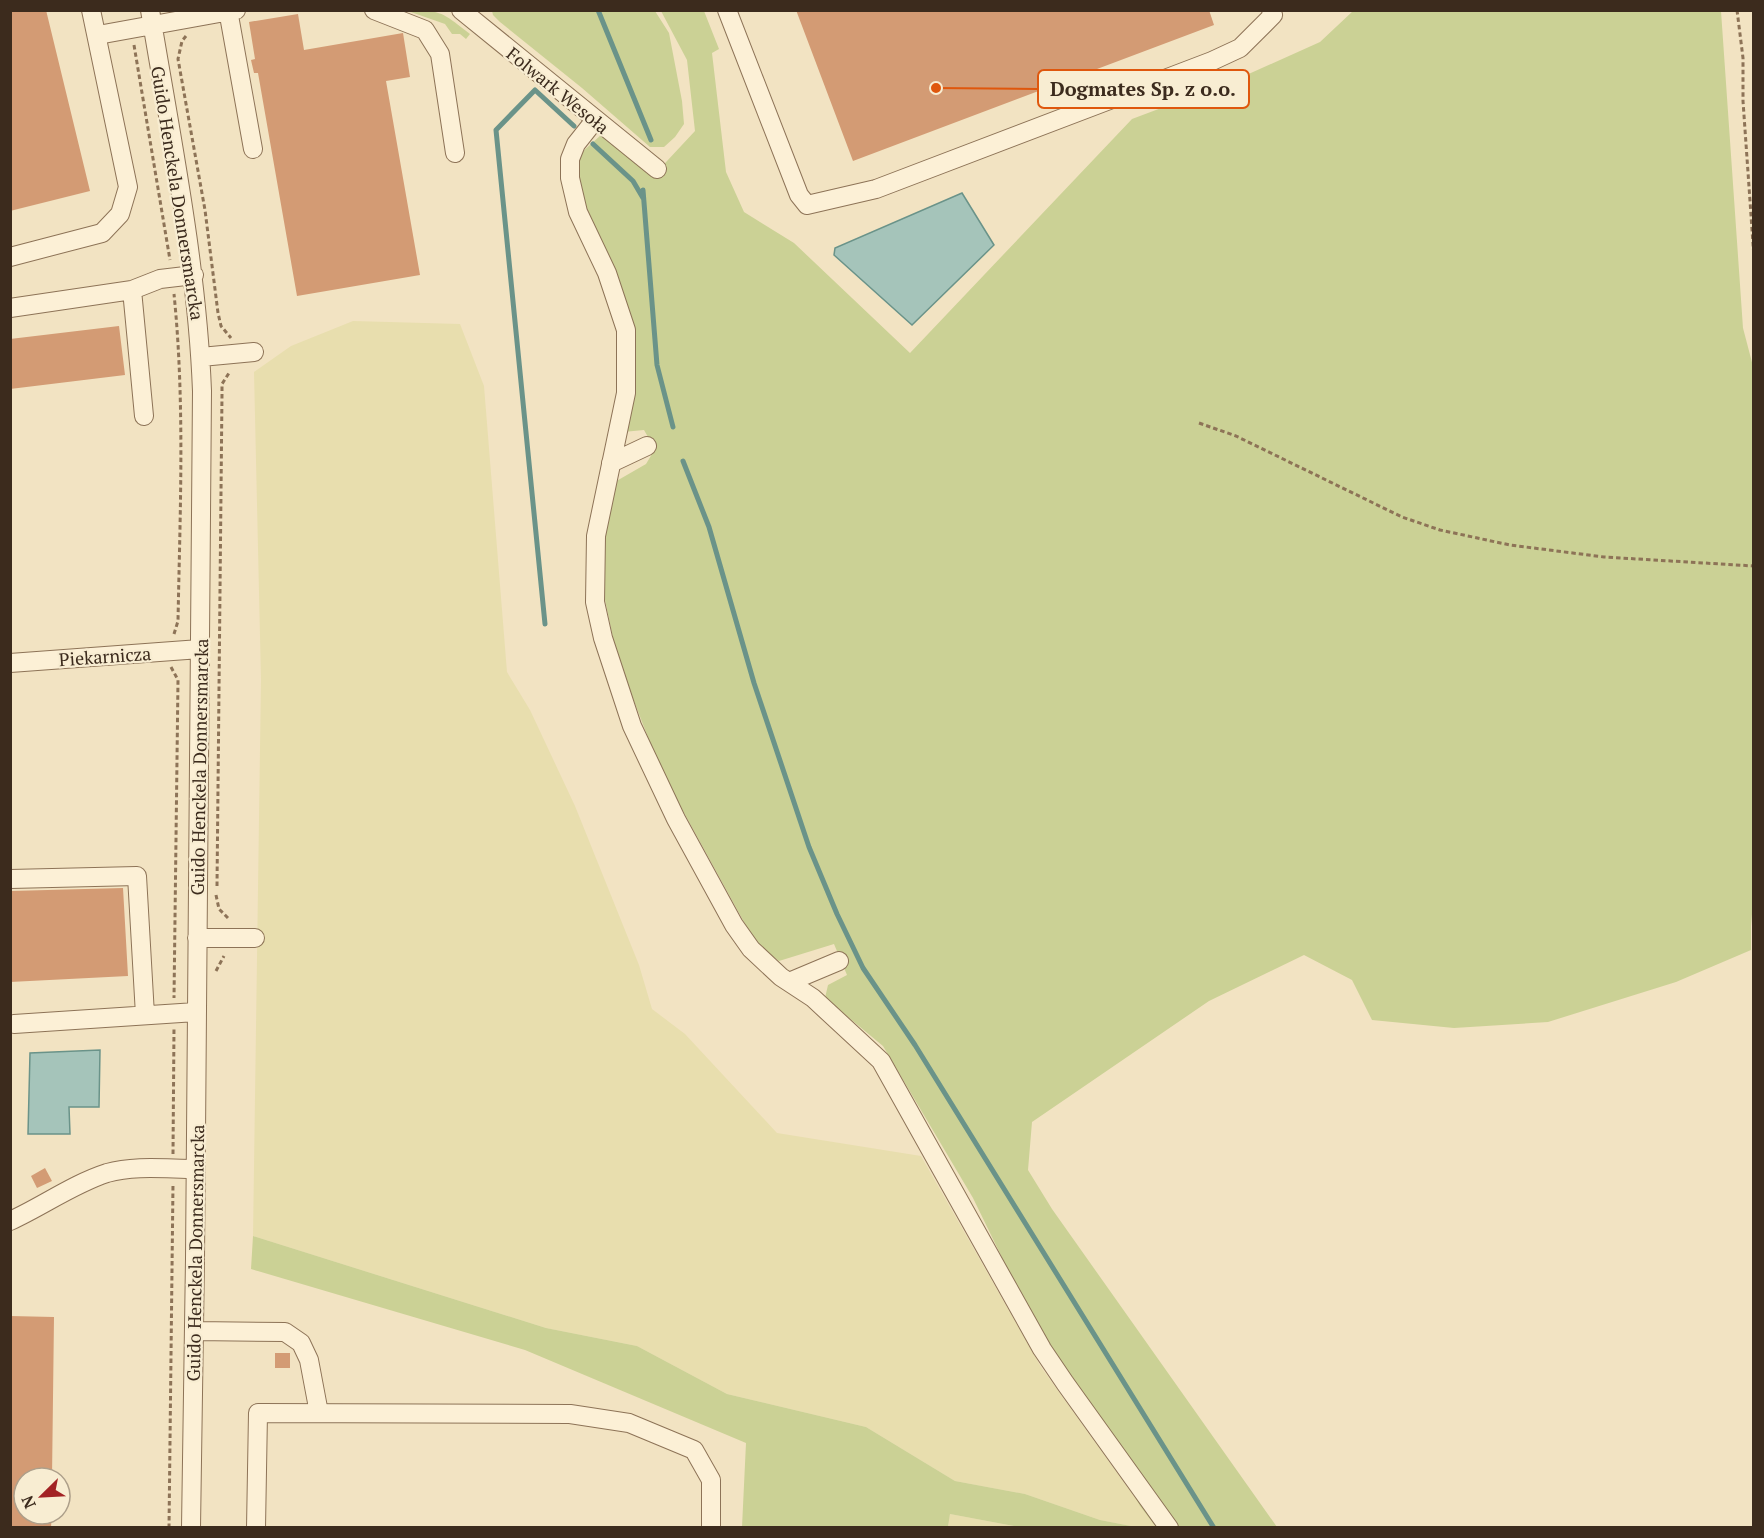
<svg xmlns="http://www.w3.org/2000/svg" width="1764" height="1538" viewBox="0 0 1764 1538" font-family="'PT Serif',serif">
<style>
.farmland{fill:#e8deae}
.green{fill:#cbd195}
.water{fill:#a5c4ba;stroke:#6a9389;stroke-width:1.5}
.lines{fill:none;stroke-linecap:round;stroke-linejoin:round}
.stream{stroke:#6a9389;stroke-width:5}
.building{fill:#d39b74}
.minor-casing{stroke:#8d7357;stroke-width:20}
.path{stroke:#8d7357;stroke-width:3;stroke-dasharray:4.5 3;stroke-linecap:butt}
.minor{stroke:#fcf0d6;stroke-width:18}
.labels{text-anchor:middle;dominant-baseline:central;stroke-width:4.5;stroke-linejoin:round;paint-order:stroke}
.street-label{font-size:18px;fill:#3c2b1d;stroke:#f8edd2}
.leader{fill:none;stroke:#df570d;stroke-width:2}
.callout-dot{fill:#df570d;stroke:#f8edd2;stroke-width:2}
.callout{fill:#f8edd2;stroke:#df570d;stroke-width:2}
.callout-label{font-size:20px;text-anchor:middle;font-weight:bold;fill:#3c2b1d}
</style>
<rect width="100%" height="100%" fill="#f2e3c2"/>
<path class="farmland" d="M353,321L460,324L484,386L507,672L530,710L575,806L639,965L652,1009L685,1034L777,1133L921,1156L1041,1367L1156,1527H1136L1100,1520L1025,1494L955,1481L866,1427L727,1394L637,1346L546,1328L253,1236L261,680L254,372L291,346Z
M950,1514L1019,1527L948,1528Z"/>
<path class="green" d="M408,11C443,10 442,13 470,34L466,39L460,34H452L445,24Z
M492,11H655L669,33L682,101L684,124L675,137L664,147H650L582,88L500,22L493,15Z
M661,11H704L719,49L712,53L726,172L744,212L794,243L910,353L1132,119L1233,81L1320,42L1353,11H1721L1743,328L1754,370V890L1751,926V950L1676,982L1548,1022L1454,1028L1372,1020L1352,980L1304,955L1209,1001L1032,1122L1028,1170L1052,1209L1277,1527H1156L1140,1506L1010,1274L973,1198L883,1046L825,998L828,985L847,975L834,944L779,961L756,944L661,771L617,657L605,600L602,548L613,483L646,464L655,449L644,430L623,432L635,355L619,283L584,208L577,179L580,154L601,135L653,176L695,131L687,60Z
M253,1236L546,1328L637,1346L727,1394L866,1427L955,1481L1025,1494L1100,1520L1136,1527H1019L950,1514L948,1527H742L746,1443L525,1350L251,1269Z"/>
<path class="water" d="M962,193L994,245L912,325L834,255L835,248Z
M100,1050L99,1107H69L70,1134H28L30,1053Z"/>
<g class="lines">
<path class="stream" d="M598,10L651,140
M593,144L633,181L643,198
M643,190L657,365L673,427
M683,461L709,527L754,683L809,847L837,914L863,968L915,1045L1214,1528
M545,624L496,130L535,90L574,126"/>
</g>
<path class="building" d="M10,10H46L90,191L10,211Z
M796,10H1209L1214,25L853,161Z
M298,14L304,50L403,33L410,77L386,81L420,275L297,296L258,73H254L251,60L255,59L249,22Z
M119,326L125,375L10,389V339Z
M123,888L128,976L10,982V891Z
M45,1168L52,1181L37,1188L31,1176Z
M10,1316L54,1317L52,1478H24V1514H52L51,1527H10Z
M275,1353H290V1368H275Z"/>
<g class="lines">
<g class="minor-casing">
<path id="minor" d="M150,10C171,137 197,263 202,391L195,1259L191,1528
M228,10L253,149
M374,10L425,30L440,54L455,153
M461,10L657,169
M727,10L799,195L807,205L876,189L1212,61L1240,48L1273,15L1271,10
M98,35L236,10
M595,120L576,144L570,159V178L578,212L607,273L626,330V393L596,536L595,602L603,638L632,726L676,819L734,925L751,949L781,977L813,998L881,1061L1042,1349L1065,1383L1169,1528
M10,257L102,233L120,214L128,187L91,10
M132,290L144,416
M10,308L132,290L160,279L194,275
M201,357L254,352
M611,463L647,446
M10,663L200,649
M10,879L137,876L145,1015
M197,938H255
M789,982L839,961
M14,1024L196,1012
M10,1221C43,1206 73,1184 107,1173C135,1165 167,1169 196,1169
M194,1331L285,1332L301,1343L309,1360L319,1413
M256,1528L258,1413L570,1414L629,1423L694,1450L711,1480V1528"/>
</g>
<path class="path" d="M1737,10L1743,58V101L1754,258
M186,36L182,41L178,59L205,210L218,313L221,326L231,338
M134,45L170,260
M1199,423L1236,436L1402,517L1440,530L1510,545L1604,557L1754,566
M174,634L178,621C180,512 185,403 174,294
M171,667L178,680L174,998
M217,886L222,394V384L229,373
M216,895L219,909L230,920
M216,971L224,956
M173,1154L174,1028
M169,1528L173,1184"/>
<use href="#minor" class="minor"/>
</g>
<g class="labels">
<g class="street-label">
<text transform="translate(558 90) rotate(39)">Folwark Wesoła</text>
<text transform="translate(178 193) rotate(81)">Guido Henckela Donnersmarcka</text>
<text transform="translate(105 656) rotate(-4)">Piekarnicza</text>
<text transform="translate(199 767) rotate(-89)">Guido Henckela Donnersmarcka</text>
<text transform="translate(195 1253) rotate(-89)">Guido Henckela Donnersmarcka</text>
</g>
</g>
<path class="leader" d="M936 88L1038 89"/>
<circle class="callout-dot" cx="936" cy="88" r="6"/>
<rect class="callout" x="1038" y="70" width="211" height="38" rx="6"/>
<g class="callout-label">
<text x="1143" y="96">Dogmates Sp. z o.o.</text>
</g>
<rect width="1764" height="1538" fill="none" stroke="#3c2b1d" stroke-width="24"/>
<g transform="translate(42 1496) rotate(246)"><circle r="28" fill="#f8edd2" stroke="#ad9f8a" stroke-width="1.5"/>
<path d="M0-4.5L10 22L0 15L-10 22Z" fill="#a22224"/>
<text y="-9" font-size="16" font-weight="bold" text-anchor="middle" fill="#3c2b1d">N</text>
</g>
</svg>
